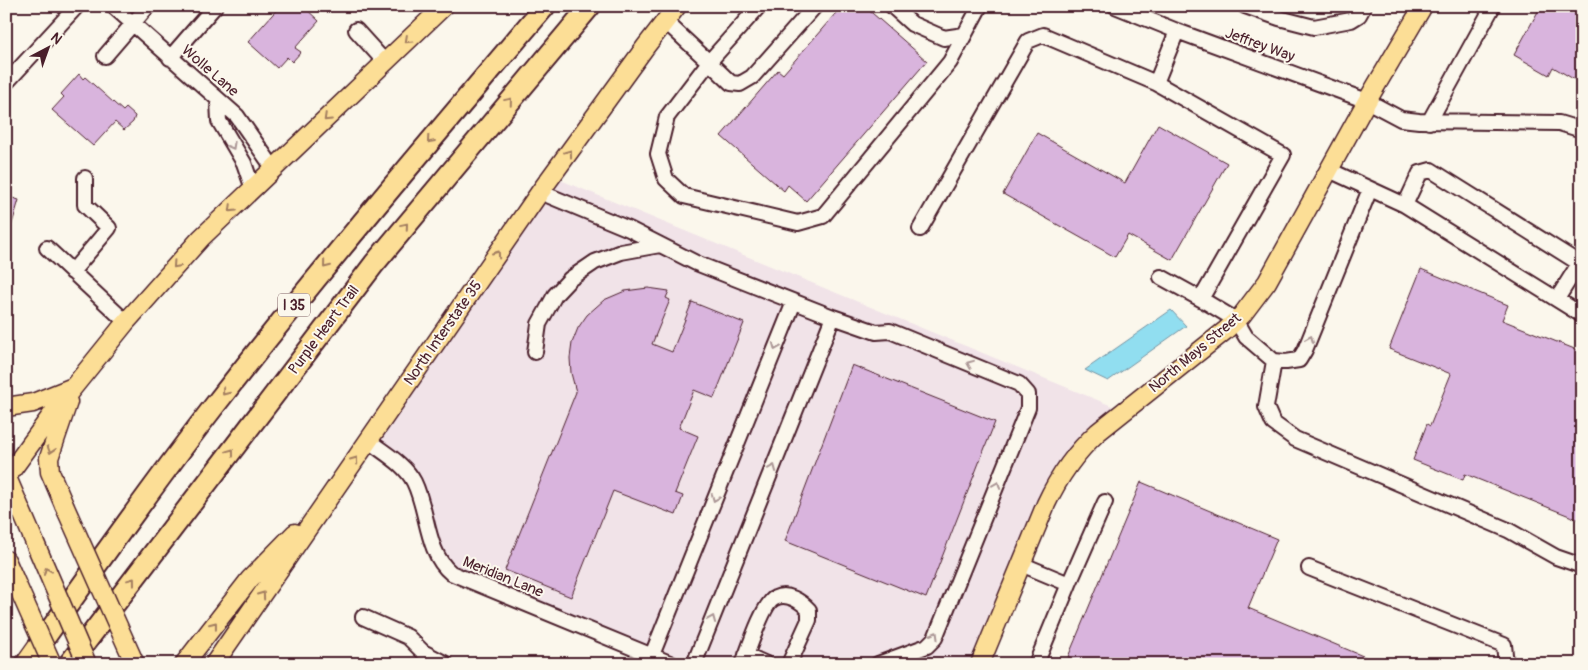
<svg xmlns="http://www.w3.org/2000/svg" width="1588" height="670" viewBox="0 0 1588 670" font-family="Pangolin,sans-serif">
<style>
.built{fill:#f1e3e8}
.water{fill:#91def0;stroke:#7592a1}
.building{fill:#d9b4dd;stroke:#4a1f2b}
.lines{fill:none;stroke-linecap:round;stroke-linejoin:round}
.minor-casing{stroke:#4a1f2b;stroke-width:18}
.major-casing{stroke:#4a1f2b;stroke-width:21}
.highway-casing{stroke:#4a1f2b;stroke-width:24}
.minor{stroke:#fbf7ec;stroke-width:14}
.major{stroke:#fcde96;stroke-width:18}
.highway{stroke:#fcde96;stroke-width:20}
.major-bridge-casing{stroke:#4a1f2b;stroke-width:21;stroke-linecap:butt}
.major-bridge{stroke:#fcde96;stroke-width:18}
.oneway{stroke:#a37e60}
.oneway2{stroke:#ab9695}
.labels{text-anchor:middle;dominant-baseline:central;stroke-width:4;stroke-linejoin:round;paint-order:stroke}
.shield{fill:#fbf7ec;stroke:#7f6065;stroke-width:1}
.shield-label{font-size:14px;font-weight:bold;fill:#4a1f2b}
.street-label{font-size:15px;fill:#4a1f2b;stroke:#fbf7ec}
</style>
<rect width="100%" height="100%" fill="#fbf7ec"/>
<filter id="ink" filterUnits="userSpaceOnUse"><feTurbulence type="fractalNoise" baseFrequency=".02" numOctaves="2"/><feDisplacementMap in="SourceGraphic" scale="10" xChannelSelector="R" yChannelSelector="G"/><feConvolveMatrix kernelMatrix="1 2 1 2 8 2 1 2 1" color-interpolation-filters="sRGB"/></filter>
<g filter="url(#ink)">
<path class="built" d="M558,179L1117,408L1088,432L1062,458L1047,484L972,664H679L455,572L448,567L419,486L376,442Z"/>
<path class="water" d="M1171,310L1186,326L1108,381L1085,370Z"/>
<path class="building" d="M280,6H303L319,21L295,48L301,52L292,62L287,57L277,68L248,42Z
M842,6H864L927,61L806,201L788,185L784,191L721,136L778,70L783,74Z
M1541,6H1582V84L1553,67L1549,75L1514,55Z
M79,74L83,79L85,77L123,111L126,108L135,116L133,122L124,130L115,122L93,146L52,110L64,97L61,94Z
M1158,124L1227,163L1172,260L1128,235L1115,257L1003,194L1037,133L1125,183Z
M6,196L19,200L9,234L6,233Z
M1421,269L1508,305L1502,320L1582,352V521L1465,474L1463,480L1413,460L1427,424L1430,426L1451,374L1389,349Z
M648,288L669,291L666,298L670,300L652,344L672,352L692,302L744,323L714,398L694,390L679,428L698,436L675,493L683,496L676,515L613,491L571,597L505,570L576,392L571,373L570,358L572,343L578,328L587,315L604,300L625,291Z
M852,365L995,422L926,598L785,541Z
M1141,482L1277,539L1248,608L1382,664H1085L1068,657Z"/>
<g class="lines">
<g class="minor-casing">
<path id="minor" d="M113,6L237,116L274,169
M759,6L709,62L731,83L740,84L752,77L815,6
M892,6L912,24L944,38L964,35
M1115,6L1177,31L1367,101L1401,119L1419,121L1559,123L1582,130
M1245,6L1279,18L1314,27L1351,20L1359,15L1364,6
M665,21L709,62L667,117L658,154L666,179L684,196L798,223L823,216L950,62L980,6
M356,30L385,62
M105,56L148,6
M170,58L215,6
M6,83L77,6
M1156,83L1283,155L1201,299L1236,320L1246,337L1274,361L1286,362L1299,360L1305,350L1370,189
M218,101L219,121L244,163L253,189
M1429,122L1493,6
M1329,170L1405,205L1582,315
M540,192L629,229L696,263L833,317L694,664
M1405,205L1420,173L1431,170L1579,263
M920,229L1028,41L1043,35L1156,83L1177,31
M47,248L126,322
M72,272L109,228L85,205V178
M1161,277L1201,299
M1557,299L1582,259
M833,317L876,332L890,331L1019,384L1028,394V408L935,638L927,646L878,664
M535,352L539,324L555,295L570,279L595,262L621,252L660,245
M1274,361L1266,407L1273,423L1295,439L1508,530L1556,557L1582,566
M369,441C384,453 405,464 414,482C428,510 426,553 451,573L672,664
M1021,564L1069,584L1036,664
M1309,568L1504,645L1506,664
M1069,584L1105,502
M363,617L408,637L423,652L446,664
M652,655L794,302
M746,655L766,664
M743,664C748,651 764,602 775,598C787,592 801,601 809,610V620L789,664"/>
</g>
<g class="major-casing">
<path id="major" d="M6,407L33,403L73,387
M6,475L35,543
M6,478L59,405L126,322L201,238L444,6
M64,505L50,472L49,458L68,402
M6,560L13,576
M184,664L250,579L295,533
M214,664L540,192L646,46L677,6
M980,664L1046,504C1059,476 1075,453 1098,432L1226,330L1242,315L1267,282L1367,101L1423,6"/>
</g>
<g class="highway-casing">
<path id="highway" d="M26,664C88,577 149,490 215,405C321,269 433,138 545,6
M69,664L374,264L590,6"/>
</g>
<use href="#minor" class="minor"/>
<use href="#major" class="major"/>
<use href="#highway" class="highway"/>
<g class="major-bridge-casing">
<path id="major-bridge" d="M64,505L135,664
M35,543L87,664
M13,576L52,664"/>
</g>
<use href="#major-bridge" class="major-bridge"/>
</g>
<defs><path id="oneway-chevron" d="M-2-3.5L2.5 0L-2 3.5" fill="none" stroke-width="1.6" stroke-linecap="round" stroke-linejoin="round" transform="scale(1.25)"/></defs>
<g class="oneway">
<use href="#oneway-chevron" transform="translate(408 40) rotate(137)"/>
<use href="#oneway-chevron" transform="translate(509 101) rotate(-50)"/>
<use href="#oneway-chevron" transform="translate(327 118) rotate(136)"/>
<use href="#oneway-chevron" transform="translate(430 140) rotate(131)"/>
<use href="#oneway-chevron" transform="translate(569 153) rotate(-54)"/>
<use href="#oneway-chevron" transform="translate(232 209) rotate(136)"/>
<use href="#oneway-chevron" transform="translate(405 226) rotate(-50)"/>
<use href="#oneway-chevron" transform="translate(497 254) rotate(-55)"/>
<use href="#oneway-chevron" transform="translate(176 265) rotate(132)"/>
<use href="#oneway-chevron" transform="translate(326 265) rotate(129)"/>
<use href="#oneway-chevron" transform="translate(225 392) rotate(128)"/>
<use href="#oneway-chevron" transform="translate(51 450) rotate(108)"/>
<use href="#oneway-chevron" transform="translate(231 452) rotate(-53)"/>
<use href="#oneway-chevron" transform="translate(355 460) rotate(-55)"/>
<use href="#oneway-chevron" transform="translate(47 571) rotate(-113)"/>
<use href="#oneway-chevron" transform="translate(132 581) rotate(-53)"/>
<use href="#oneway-chevron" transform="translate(262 595) rotate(-55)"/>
<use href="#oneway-chevron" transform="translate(214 625) rotate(-52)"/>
</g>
<g class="oneway2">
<use href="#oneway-chevron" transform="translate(232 146) rotate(61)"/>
<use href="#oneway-chevron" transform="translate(1310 339) rotate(-68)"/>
<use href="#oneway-chevron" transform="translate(776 347) rotate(112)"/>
<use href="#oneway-chevron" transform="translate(970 364) rotate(-158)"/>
<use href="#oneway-chevron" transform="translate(773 468) rotate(-68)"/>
<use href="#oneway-chevron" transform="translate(997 485) rotate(-68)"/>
<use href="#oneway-chevron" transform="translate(715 498) rotate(112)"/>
<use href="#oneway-chevron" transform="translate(712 619) rotate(-68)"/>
<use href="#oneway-chevron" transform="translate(935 635) rotate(-60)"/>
</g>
</g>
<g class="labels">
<rect class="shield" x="278" y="293.5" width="32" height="23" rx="4"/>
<g class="shield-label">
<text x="294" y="305">I 35</text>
</g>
<g class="street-label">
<text transform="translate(1260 45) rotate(20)">Jeffrey Way</text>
<text transform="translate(210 71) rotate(41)">Wolle Lane</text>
<text transform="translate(324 330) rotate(-53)">Purple Heart Trail</text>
<text transform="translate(443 333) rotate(-55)">North Interstate 35</text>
<text transform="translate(1195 353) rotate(-40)">North Mays Street</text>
<text transform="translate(503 577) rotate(22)">Meridian Lane</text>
</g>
</g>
<rect width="1588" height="670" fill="none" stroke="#fbf7ec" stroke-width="25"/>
<rect x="12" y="12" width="1563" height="645" fill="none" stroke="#4a1f2b" stroke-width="2" filter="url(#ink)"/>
<g transform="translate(48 48) rotate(41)" stroke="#fbf7ec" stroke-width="4" paint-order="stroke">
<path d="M0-4L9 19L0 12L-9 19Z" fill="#4a1f2b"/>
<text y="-8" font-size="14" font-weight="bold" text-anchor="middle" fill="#4a1f2b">N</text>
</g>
</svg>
